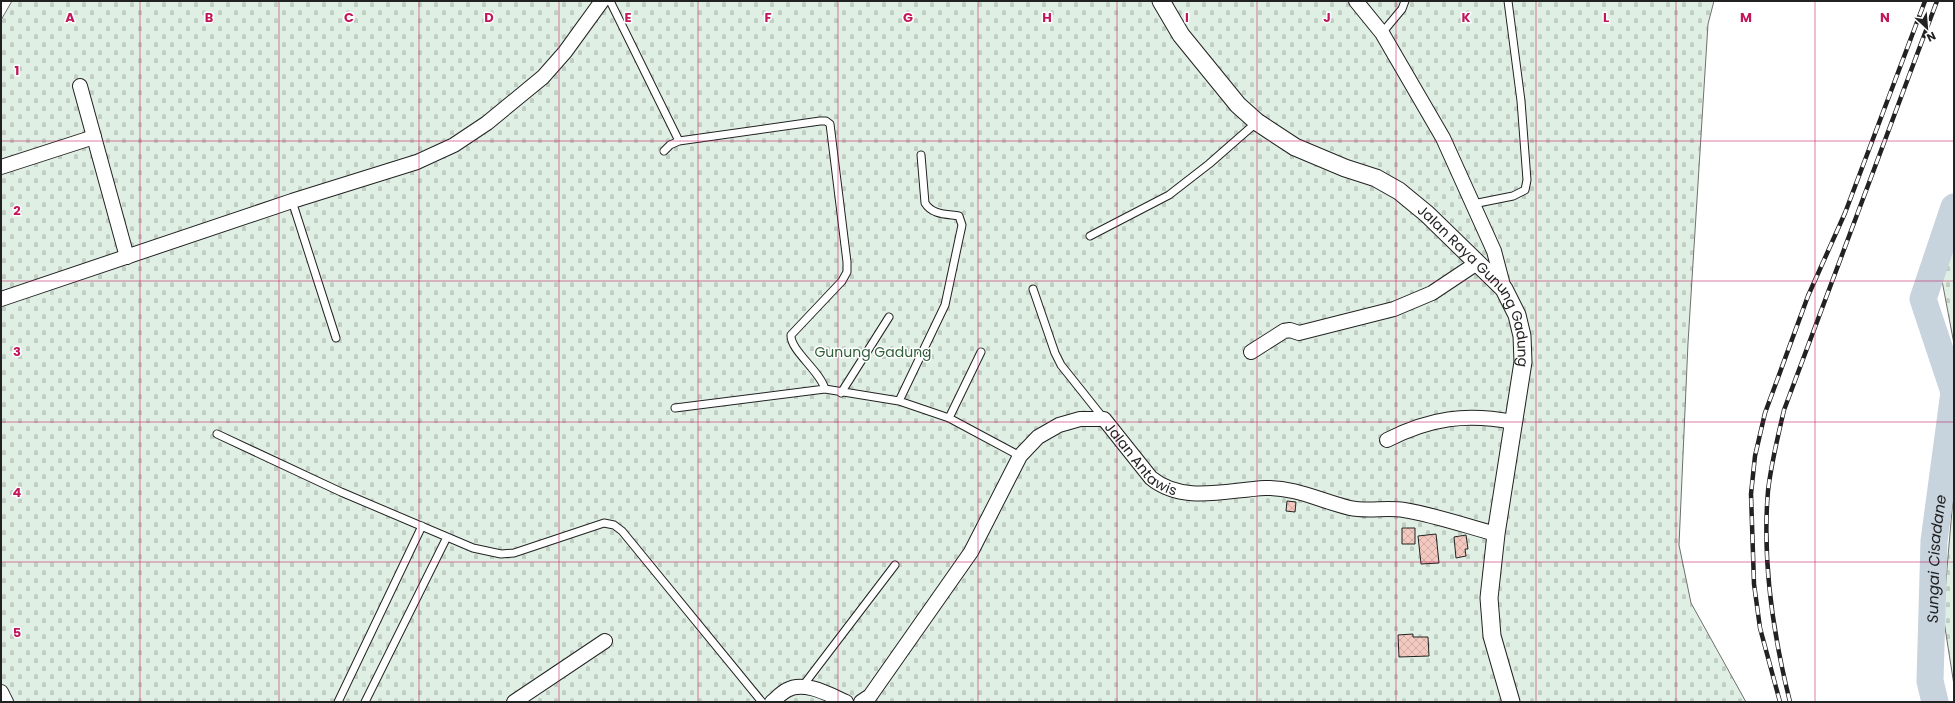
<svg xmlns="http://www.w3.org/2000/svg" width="1955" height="703" viewBox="0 0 1955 703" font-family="Poppins,sans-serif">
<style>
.cemetery{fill:url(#cemetery-stones);stroke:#6f6f6f}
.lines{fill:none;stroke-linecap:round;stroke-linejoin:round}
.river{stroke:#c7d3dd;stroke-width:27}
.building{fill:url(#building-cross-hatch);stroke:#222}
.service-casing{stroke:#222;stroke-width:9}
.minor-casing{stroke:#222;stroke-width:16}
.tertiary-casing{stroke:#222;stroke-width:19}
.service{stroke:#fff;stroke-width:7}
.minor{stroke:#fff;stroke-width:14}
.tertiary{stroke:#fff;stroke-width:17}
.rail-casing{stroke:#222;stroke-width:4.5}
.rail{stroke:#fff;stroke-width:3;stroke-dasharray:9;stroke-linecap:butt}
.grid{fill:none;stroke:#c2185b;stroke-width:1;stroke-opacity:0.55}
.labels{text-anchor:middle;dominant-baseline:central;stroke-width:3;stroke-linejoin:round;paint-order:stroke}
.street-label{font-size:14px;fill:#222;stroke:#fff}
.park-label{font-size:14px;fill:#2f5e38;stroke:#fff}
.water-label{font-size:15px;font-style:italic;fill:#222;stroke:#fff}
.grid-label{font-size:13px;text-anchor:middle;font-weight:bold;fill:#c2185b;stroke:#fff;stroke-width:3;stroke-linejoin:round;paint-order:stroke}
</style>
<defs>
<pattern id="cemetery-stones" width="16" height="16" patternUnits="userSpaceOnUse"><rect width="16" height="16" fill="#e0efe3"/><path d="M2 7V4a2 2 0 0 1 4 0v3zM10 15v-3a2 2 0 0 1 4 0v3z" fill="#c0cdc2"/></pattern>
<pattern id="building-cross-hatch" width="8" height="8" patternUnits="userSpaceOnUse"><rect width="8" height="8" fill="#f3c9c0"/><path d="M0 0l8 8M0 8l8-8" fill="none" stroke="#d0aca5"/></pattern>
</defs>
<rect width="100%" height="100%" fill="#fff"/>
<path class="cemetery" d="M12,1H1714L1708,24L1688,343L1679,545L1691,603L1746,702H1V20Z
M1954,237V344L1940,270Z
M1954,487V685L1943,615Z"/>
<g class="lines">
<g class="river">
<path d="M1954,207L1923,299L1954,392"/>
<path id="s1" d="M1935,702L1930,681L1934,541L1954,392"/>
</g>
</g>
<path class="building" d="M1287,501L1296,502L1295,512L1286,511Z
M1402,528H1415V544H1402Z
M1436,534L1439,563L1421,564L1418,536Z
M1466,535L1468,549H1465L1466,556L1456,558L1454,537Z
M1413,634V637H1428L1429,656L1399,657L1398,635Z"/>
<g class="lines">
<g class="service-casing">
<path id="service" d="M610,1L679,141
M1382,33L1402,9L1405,1
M664,151L670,145L679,141L820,121H826L830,124L847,262V272L842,281L791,335C790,350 820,371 825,389
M292,201L336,338
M1473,204L1513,196L1525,190L1527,180L1521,101L1508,1
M1090,236L1169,195L1209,164L1257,122
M1033,289L1055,353L1061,365L1104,419
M841,393L889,317
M899,401L945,305L962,225L959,216C947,214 932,215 925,203L921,155
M675,408L825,389L899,401L949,418L1020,456
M949,418L981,352
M217,434L341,492L473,548L501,554L514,553L604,523L614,525L622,531L762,702
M802,687L895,565
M338,702L422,526
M365,702L447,537"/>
</g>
<g class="minor-casing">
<g id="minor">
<path d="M1356,1L1382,33L1443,138L1494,251L1504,289"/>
<path d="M80,86L127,257"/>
<path d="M1,167L94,137"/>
<path d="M1,299L292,201L417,162L454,145L487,123L543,77L565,52L602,1"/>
<path d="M1251,352L1284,331L1290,330L1299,333L1394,309L1432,293L1477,263"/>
<path d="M1387,440C1430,418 1466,413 1513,422"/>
<path d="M1,692L6,702"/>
<path d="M514,702L605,641"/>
<path d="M772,702C777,698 781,693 787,690C804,680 830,695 846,702"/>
<path id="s2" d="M861,702L870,696L971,552L1020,456L1038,437L1059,425L1080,419H1104L1151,478C1183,504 1226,490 1265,488C1295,487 1321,501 1350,508C1368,512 1386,507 1404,510C1435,515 1466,526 1496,534"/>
</g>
</g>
<g class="tertiary-casing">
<g id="tertiary">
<path id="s3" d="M1161,1L1181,35L1238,105L1257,122L1295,147L1345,168L1376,178L1399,191L1427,214L1504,289L1517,315L1522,336L1523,362L1496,534L1489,598L1492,636L1511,702"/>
</g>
</g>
<use href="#service" class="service"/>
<use href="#minor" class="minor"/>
<use href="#tertiary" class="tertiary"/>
<g class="rail-casing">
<path id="rail" d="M1780,702L1760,628L1754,584L1751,494L1755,456L1765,413L1808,296L1845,213L1925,1
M1790,702C1773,634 1762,561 1768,491C1771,464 1778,436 1784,410L1937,1"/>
</g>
<use href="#rail" class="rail"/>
</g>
<path class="grid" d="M140,1V702M279,1V702M419,1V702M559,1V702M698,1V702M838,1V702M978,1V702M1117,1V702M1257,1V702M1396,1V702M1536,1V702M1676,1V702M1815,1V702M1,141H1954M1,281H1954M1,422H1954M1,562H1954"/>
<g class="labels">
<g class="street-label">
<text stroke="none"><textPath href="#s3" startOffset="440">Jalan Raya Gunung Gadung</textPath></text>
<text stroke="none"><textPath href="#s2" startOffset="446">Jalan Antawis</textPath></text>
</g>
<g class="park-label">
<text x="873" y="352">Gunung Gadung</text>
</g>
<g class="water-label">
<text stroke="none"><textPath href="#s1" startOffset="144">Sungai Cisadane</textPath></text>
</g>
</g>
<g class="grid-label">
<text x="70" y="22">A</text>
<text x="209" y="22">B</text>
<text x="349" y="22">C</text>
<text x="489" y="22">D</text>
<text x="628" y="22">E</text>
<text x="768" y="22">F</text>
<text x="908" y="22">G</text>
<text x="1047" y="22">H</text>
<text x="1187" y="22">I</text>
<text x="1327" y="22">J</text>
<text x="1466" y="22">K</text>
<text x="1606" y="22">L</text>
<text x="1746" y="22">M</text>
<text x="1885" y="22">N</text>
<text x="17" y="75">1</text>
<text x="17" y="215">2</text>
<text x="17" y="356">3</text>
<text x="17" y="497">4</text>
<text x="17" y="637">5</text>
</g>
<rect width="1955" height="703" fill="none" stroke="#222222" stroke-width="4"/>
<g transform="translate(1927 28) rotate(154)" stroke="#ffffff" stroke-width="3" paint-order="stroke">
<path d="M0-3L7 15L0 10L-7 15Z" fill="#222222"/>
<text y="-6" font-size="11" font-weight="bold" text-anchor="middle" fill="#222222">N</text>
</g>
</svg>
